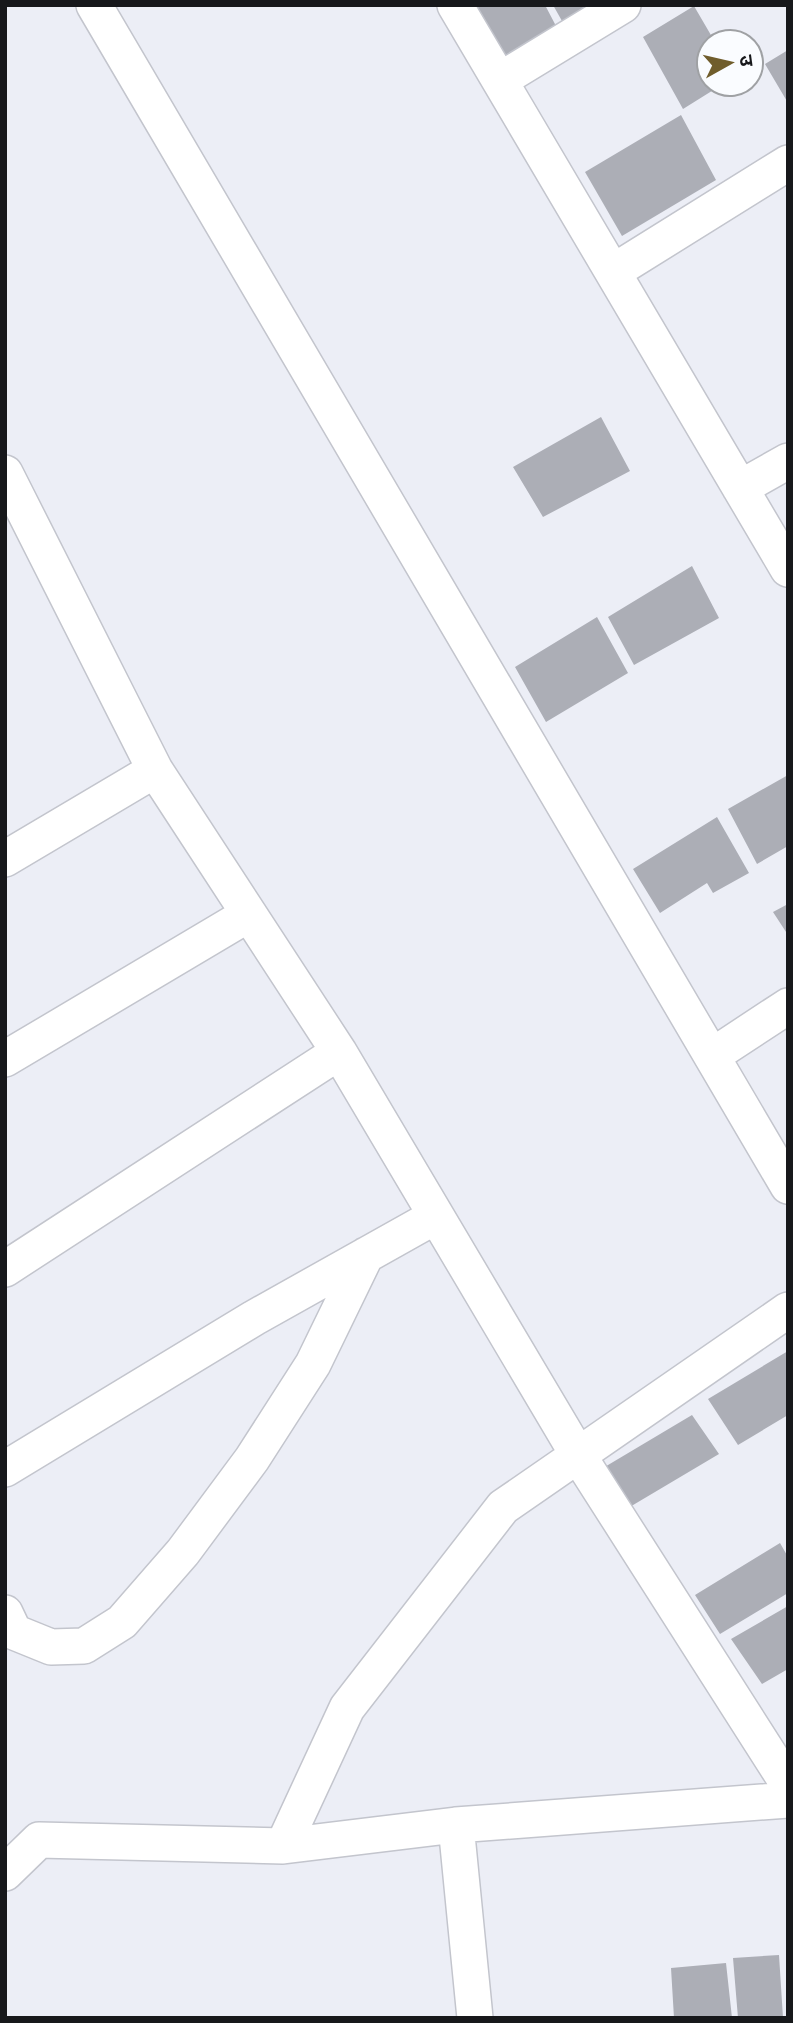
<svg xmlns="http://www.w3.org/2000/svg" width="793" height="2023" viewBox="0 0 793 2023" font-family="'Exo 2','Noto Sans Devanagari',sans-serif">
<style>
.building{fill:#acaeb6}
.lines{fill:none;stroke-linecap:round;stroke-linejoin:round}
.street-casing{stroke:#c3c5cd;stroke-width:38}
.street{stroke:#fff;stroke-width:35}
</style>
<rect width="100%" height="100%" fill="#eceef6"/>
<path class="building" d="M475,5H545L556,26L505,59Z
M553,5H585L587,8L562,21Z
M694,6L715,42H709V84H723L683,109L643,37Z
M788,50V103L765,64Z
M681,115L716,180L622,236L585,172Z
M601,417L630,471L543,517L513,467Z
M692,566L719,618L634,665L608,617Z
M597,617L628,673L546,722L515,667Z
M788,775V846L757,864L728,809Z
M717,817L749,873L713,893L707,883L660,913L633,869Z
M788,904V935L773,912Z
M788,1351V1415L738,1445L708,1399Z
M692,1415L719,1454L623,1511L603,1468Z
M780,1543L788,1557V1593L720,1634L695,1595Z
M788,1606V1669L762,1684L731,1639Z
M779,1955L783,2018H738L733,1958Z
M726,1963L732,2018H674L671,1968Z"/>
<g class="lines">
<g class="street-casing">
<path id="street" d="M94,5L788,1186
M455,5L788,569
M500,80L623,5
M613,272L788,163
M5,473L155,770L339,1052L578,1455L788,1784
M740,488L788,461
M5,859L155,770
M712,1056L788,1006
M5,1059L249,914
M5,1269L339,1052
M5,1469L254,1318L436,1216
M5,1613L14,1632L51,1647L84,1646L122,1622L183,1552L252,1459L313,1364L366,1255
M456,1825L475,2018
M283,1846L347,1708L503,1507L788,1310
M5,1873L39,1840L283,1846L456,1825L788,1800"/>
</g>
<use href="#street" class="street"/>
</g>
<rect width="793" height="2023" fill="none" stroke="#17181b" stroke-width="14"/>
<g transform="translate(730 63) rotate(82)"><circle r="33" fill="#fafcff" stroke="#9fa1a4" stroke-width="2"/>
<path d="M0-5L12 26L0 18L-12 26Z" fill="#705d2c"/>
<text y="-10" font-size="19" font-weight="bold" text-anchor="middle" fill="#17181b">उ</text>
</g>
</svg>
